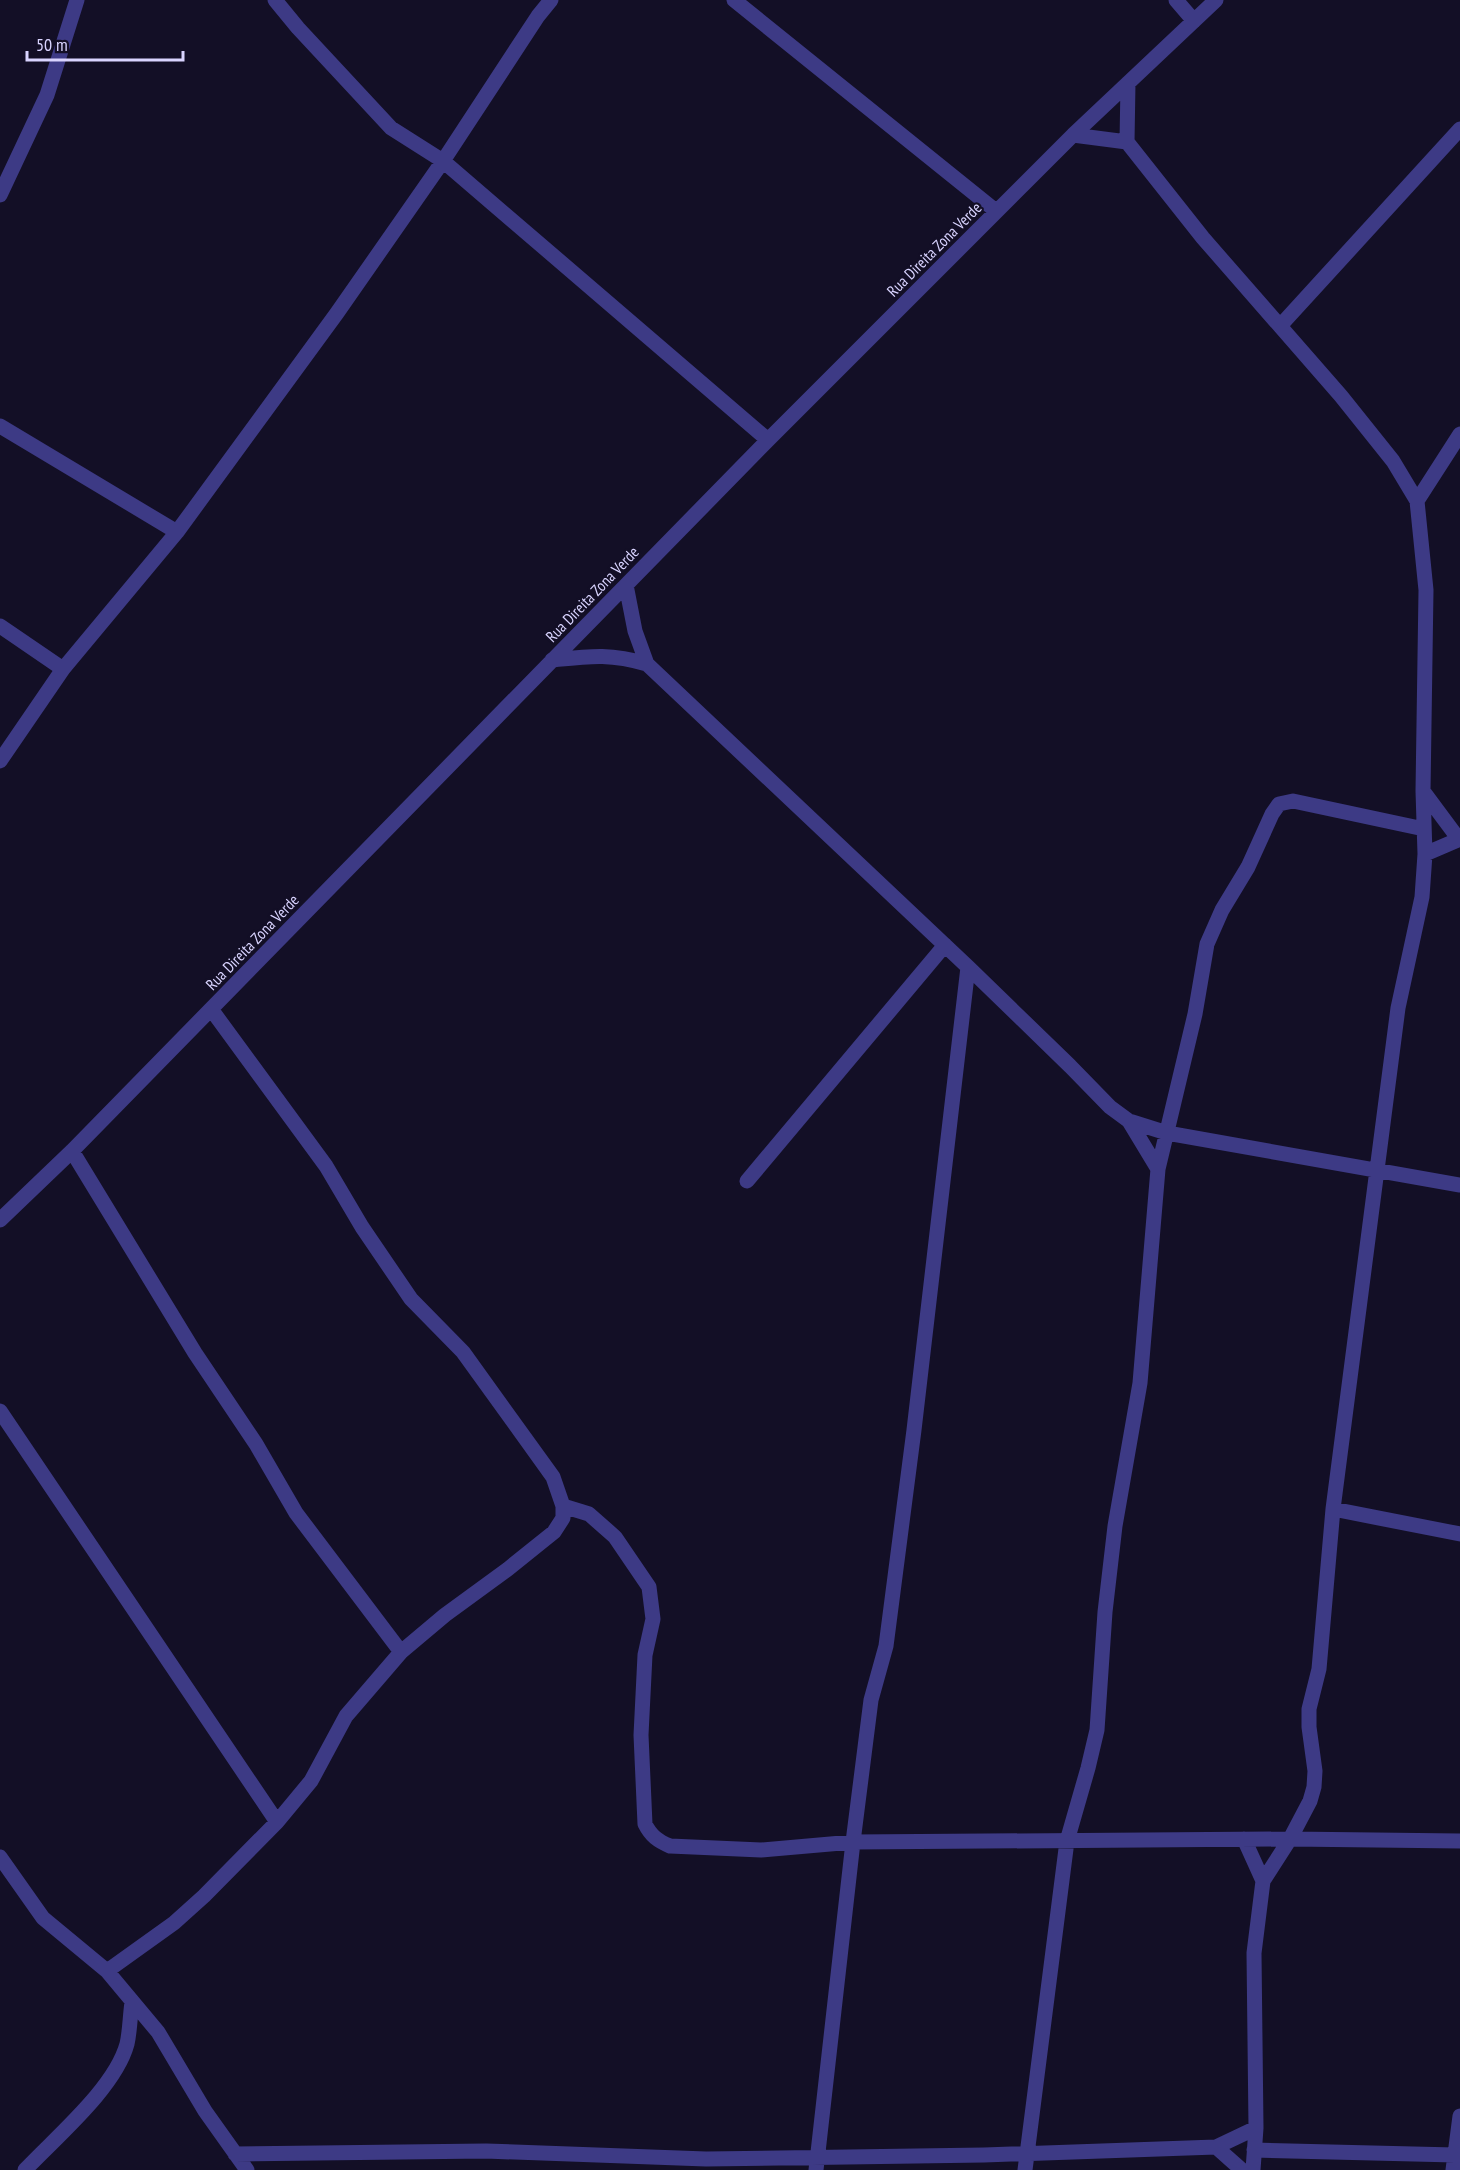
<svg xmlns="http://www.w3.org/2000/svg" width="1460" height="2170" viewBox="0 0 1460 2170" font-family="'PT Sans Narrow',sans-serif">
<style>
.lines{fill:none;stroke-linecap:round;stroke-linejoin:round}
.minor{stroke:#3d3a85;stroke-width:15}
.labels{text-anchor:middle;dominant-baseline:central;stroke-width:4.5;stroke-linejoin:round;paint-order:stroke}
.street-label{font-size:16px;fill:#d9d4ff;stroke:#130f26}
</style>
<rect width="100%" height="100%" fill="#130f26"/>
<g class="lines">
<path class="minor" d="M275,0L298,28L391,128L443,161L768,440
M734,0L996,211
M1176,0L1194,21
M1128,83L1127,142L1203,238L1341,396L1393,461L1417,501L1426,590L1423,791L1425,854L1422,897L1398,1008L1333,1509L1319,1669L1309,1709V1727L1315,1771L1314,1787L1310,1801L1290,1839L1263,1881L1254,1953L1256,2128L1253,2170
M1073,135L1127,142
M0,195L47,95L77,0
M1280,326L1460,129
M0,426L177,532
M1417,501L1460,434
M626,585L635,631L647,664
M0,626L63,669
M552,660C590,656 610,653 647,664L968,967L1070,1066L1110,1107L1129,1121L1167,1133L1460,1185
M0,761L63,669L177,532L337,313L443,161L538,16L551,0
M1423,791L1458,838
M1425,854L1460,839
M1129,1121L1158,1169
M72,1151L195,1353L256,1444L296,1513L401,1652
M747,1181L945,945
M0,1220L72,1151L768,440L1073,135L1216,0
M0,1411L277,1822
M563,1506L589,1514L615,1537L649,1587L653,1619L645,1655L641,1735L645,1824C651,1836 658,1841 670,1846L761,1850L853,1842L1290,1839L1460,1841
M1333,1509L1460,1534
M1244,1839L1263,1881
M0,1857L43,1918L107,1971L158,2032L205,2111L247,2170
M107,1971L174,1923L204,1896L277,1822L311,1781L346,1716L401,1652L445,1615L508,1569L554,1532L563,1518V1506L553,1477L463,1352L411,1299L362,1227L326,1166L211,1009
M1216,2147L1242,2170
M1254,2150L1455,2155
M235,2154L486,2151L706,2159L984,2155L1216,2147L1256,2128
M25,2170C56,2137 115,2088 127,2044C130,2031 130,2016 132,2002
M816,2170L853,1842L871,1700L886,1646L914,1430L968,967
M1025,2170L1067,1841L1088,1768L1097,1730L1105,1612L1115,1526L1140,1383L1158,1169L1195,1014L1207,944L1222,910L1248,867L1272,814L1279,804L1293,801L1424,829
M1453,2170L1460,2116"/>
</g>
<g class="labels">
<g class="street-label">
<text transform="translate(934 249) rotate(-45)">Rua Direita Zona Verde</text>
<text transform="translate(592 594) rotate(-46)">Rua Direita Zona Verde</text>
<text transform="translate(252 942) rotate(-46)">Rua Direita Zona Verde</text>
</g>
</g>
<path d="M27 51v9h156v-9" fill="none" stroke="#d9d4ff" stroke-width="3"/>
<text x="36" y="51" font-size="18" fill="#d9d4ff" stroke="#130f26" stroke-width="4.5" paint-order="stroke">50 m</text>
</svg>
